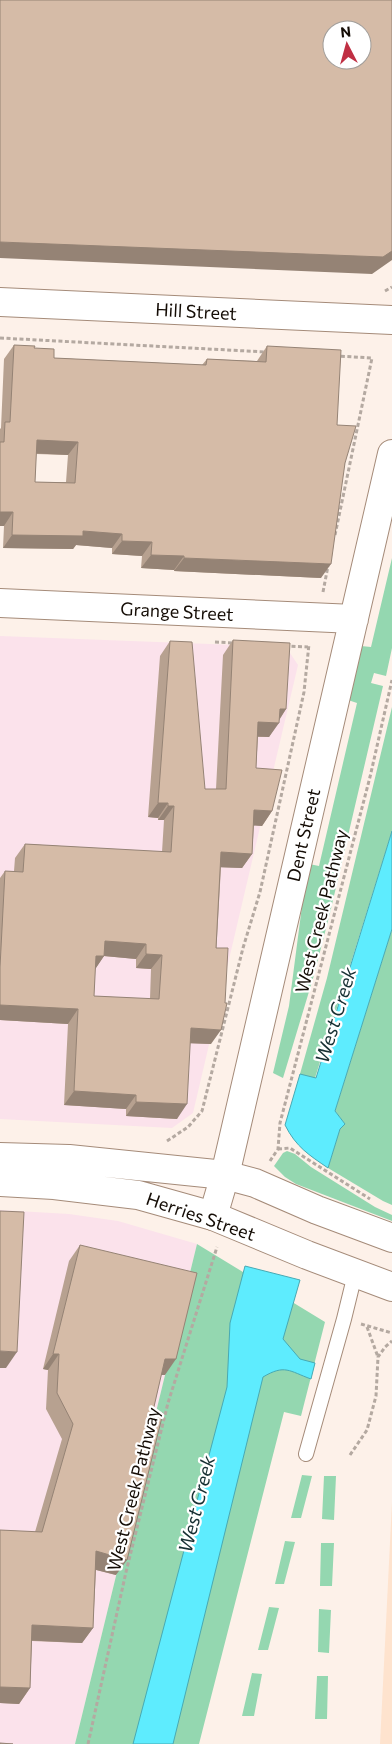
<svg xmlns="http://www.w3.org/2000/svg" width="392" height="1744" viewBox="0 0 392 1744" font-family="Commissioner,sans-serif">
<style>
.commercial{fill:#fbe2eb}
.built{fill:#fee3ce}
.green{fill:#94d7b0}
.water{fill:#5eecfe;stroke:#48a9b3}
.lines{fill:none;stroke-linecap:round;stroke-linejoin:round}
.lane-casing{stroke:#a58b79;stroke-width:16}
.street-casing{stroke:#a58b79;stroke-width:30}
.secondary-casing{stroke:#a58b79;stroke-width:30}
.path{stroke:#b4a9a1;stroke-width:3;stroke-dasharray:4 2.5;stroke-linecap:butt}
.lane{stroke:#fff;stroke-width:14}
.street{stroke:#fff;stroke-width:28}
.secondary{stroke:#fff;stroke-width:28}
.wall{fill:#b7a190;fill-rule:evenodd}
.shaded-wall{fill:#958375}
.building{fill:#d5bba7;stroke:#958375;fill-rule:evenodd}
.labels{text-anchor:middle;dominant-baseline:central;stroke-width:4.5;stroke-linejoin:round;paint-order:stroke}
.street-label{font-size:18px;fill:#140c05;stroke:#fff}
.water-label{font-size:19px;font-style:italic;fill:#173033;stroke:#fff}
</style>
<rect width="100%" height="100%" fill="#fdf1e9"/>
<path class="commercial" d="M0,636L286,647L298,665L193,1113L172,1128L0,1119Z
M0,1210L69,1214L118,1221L197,1244L75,1744H0Z"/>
<path class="built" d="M392,1502V1744H380Z"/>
<path class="green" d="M392,558V648L386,676L374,673L371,683L383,686L330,913L314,975L283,1078L273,1073L289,1006L305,883L309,864L319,866L357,703L348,700L361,646L371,647Z
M392,707V831L315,1078L300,1074L327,978Z
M392,929V1205L383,1201L328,1168L340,1129L345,1124L335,1111Z
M287,1151L295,1154L311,1167L375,1207L392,1215V1221L296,1184L285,1177L274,1166L283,1153Z
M197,1244L325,1322L301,1416L284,1412L199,1744H75Z
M302,1475L312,1476L301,1518H291Z
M324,1476H336L334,1520L322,1519Z
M285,1541L295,1542L284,1584H275Z
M321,1543H334L332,1586H320Z
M269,1607L279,1608L268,1650H258Z
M319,1609L331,1610L329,1653L318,1652Z
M252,1673L262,1674L254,1716H242Z
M317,1676H328L327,1719H315Z"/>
<path class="water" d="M392,831V929L335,1111L345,1124L340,1129L328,1168C309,1155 296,1147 285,1125L300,1074L316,1078Z
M245,1266L300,1280L283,1339L300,1359L315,1363L311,1379C289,1371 285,1364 263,1377L173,1744H133L227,1387L230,1323Z"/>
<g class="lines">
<g class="lane-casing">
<path id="lane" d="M306,1454L344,1319L355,1274"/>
</g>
<g class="street-casing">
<path id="street" d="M0,302L392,320
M0,603L354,619
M213,1216L225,1175L392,454"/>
</g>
<g class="secondary-casing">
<path id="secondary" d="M0,1157L69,1159L225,1175L255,1183L317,1210L392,1238
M0,1182L54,1185L138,1195L213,1216L307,1255L392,1287"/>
</g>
<path class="path" d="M385,291L392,287
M0,338L266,352
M335,535L372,358L338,356
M323,592L328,566
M215,642L234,643
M285,646L308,647
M167,1141L188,1127L202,1111L243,948L260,892L304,692L309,644
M278,1149L290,1148L370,1199
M270,1161L278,1149L280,1123L370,777L392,680
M361,1324L392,1333
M367,1327L378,1357
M350,1455L367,1430L376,1396L378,1357L385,1347L392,1341
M88,1744L126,1572L168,1403L217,1247"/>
<use href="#lane" class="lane"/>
<use href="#street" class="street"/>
<use href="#secondary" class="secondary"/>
</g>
<path class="wall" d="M14,345L34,348L54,358L202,365L207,359L257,361L267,346L337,425L345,463L321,578L174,571V570L141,568L142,556L112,554V548L76,545L73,549L3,548L4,526H0V429L1,428L4,359ZM36,454L68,455L66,482H35Z
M233,640L286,709L269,737H258L256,768L272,811L262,826L254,825L252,854L242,868L221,867L211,1044L190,1043L177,1119L126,1116V1109L64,1105L68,1024L0,1020V878L5,871H14L15,858L25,844L162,852L164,820H158V818L148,817L160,656L170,641L205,789H216L223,655ZM104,956L136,959V968L151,969L150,999L94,996L95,969Z
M80,1245L165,1375H161L116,1575L96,1570L93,1628L82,1643L32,1641L30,1688L19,1704L0,1703V1530L35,1532L62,1439L46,1409L48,1370L43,1369L69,1261Z"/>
<path class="shaded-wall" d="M0,242L392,251V260L372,274L0,258Z
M37,440L78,442L68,455L27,453Z
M0,512H13L4,526H0Z
M83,531L122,534L112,548L76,545L73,549L3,548L12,535Z
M122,541L152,542L142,556L112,554Z
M151,555L184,556L174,570L141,568Z
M184,558L331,564L321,578L174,571Z
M280,709H286L277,723H279L269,737L248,736L258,722Z
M158,803H168L158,818L148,817Z
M168,806H174L164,820H158Z
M254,810L272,811L262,826L244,825Z
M221,852L252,854L242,868L211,867Z
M105,941L146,944L136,959L104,956L94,971L86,970Z
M146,954L162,955L151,969L136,968Z
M0,1005L78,1009L68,1024L0,1020Z
M191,1028L221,1030L211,1044L181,1043Z
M74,1091L136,1095L126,1109L64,1105Z
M136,1102L187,1104L177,1119L126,1116Z
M0,1351L17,1352L6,1368H0Z
M53,1354H59L48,1370L43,1369Z
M165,1359H176L165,1375H154Z
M96,1551L127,1560L116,1575L85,1567Z
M32,1625L93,1628L82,1643L21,1640Z
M0,1687L30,1688L19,1704L0,1703Z"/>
<path class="building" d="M0,0H392V251L383,257L0,242ZM332,30H362V60H332Z
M14,345L35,346L34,348L54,349V358L206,365L207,359L266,362L267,346L341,350L337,425L356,426L345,463L331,564L184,558V556L151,555L152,542L122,541V534L83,531V536L12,535L13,512H0V442H4L5,422H10ZM37,440L78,442L75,483L35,482Z
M233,640L290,643L286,709H280L279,723L258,722L256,768L282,770L272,811L254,810L252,854L221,852L216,948H228L225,1003H227L221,1030L191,1028L187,1104L136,1102V1095L74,1091L78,1009L0,1005V967L5,871L23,872L25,844L171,852L174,806H168V803H158L170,641L192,642L205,789H226ZM105,941L146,944V954L162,955L159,999L94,996L96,956H104Z
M0,1211L24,1212L17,1352L0,1351Z
M80,1245L197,1273L176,1359H165L153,1411L163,1413L127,1560L96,1551L93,1628L32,1625L30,1688L0,1687V1530L42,1532L73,1424L57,1393L59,1354H53Z
M0,1743L13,1744H0Z"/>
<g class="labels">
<g class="street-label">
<text transform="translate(196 311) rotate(3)">Hill Street</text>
<text transform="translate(177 611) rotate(3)">Grange Street</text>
<text transform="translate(303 835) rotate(-77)">Dent Street</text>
<text transform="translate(321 911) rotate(-76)">West Creek Pathway</text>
<text transform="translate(201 1216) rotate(19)">Herries Street</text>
<text transform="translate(133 1489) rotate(-76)">West Creek Pathway</text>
</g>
<g class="water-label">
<text transform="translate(335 1015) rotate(-73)">West Creek</text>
<text transform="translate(196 1504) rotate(-76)">West Creek</text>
</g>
</g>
<g transform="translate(347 45) rotate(354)"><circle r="24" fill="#ffffff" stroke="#a19e9b"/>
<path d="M0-4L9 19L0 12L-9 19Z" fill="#c02f43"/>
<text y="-8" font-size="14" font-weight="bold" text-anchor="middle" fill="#140c05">N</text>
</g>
</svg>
